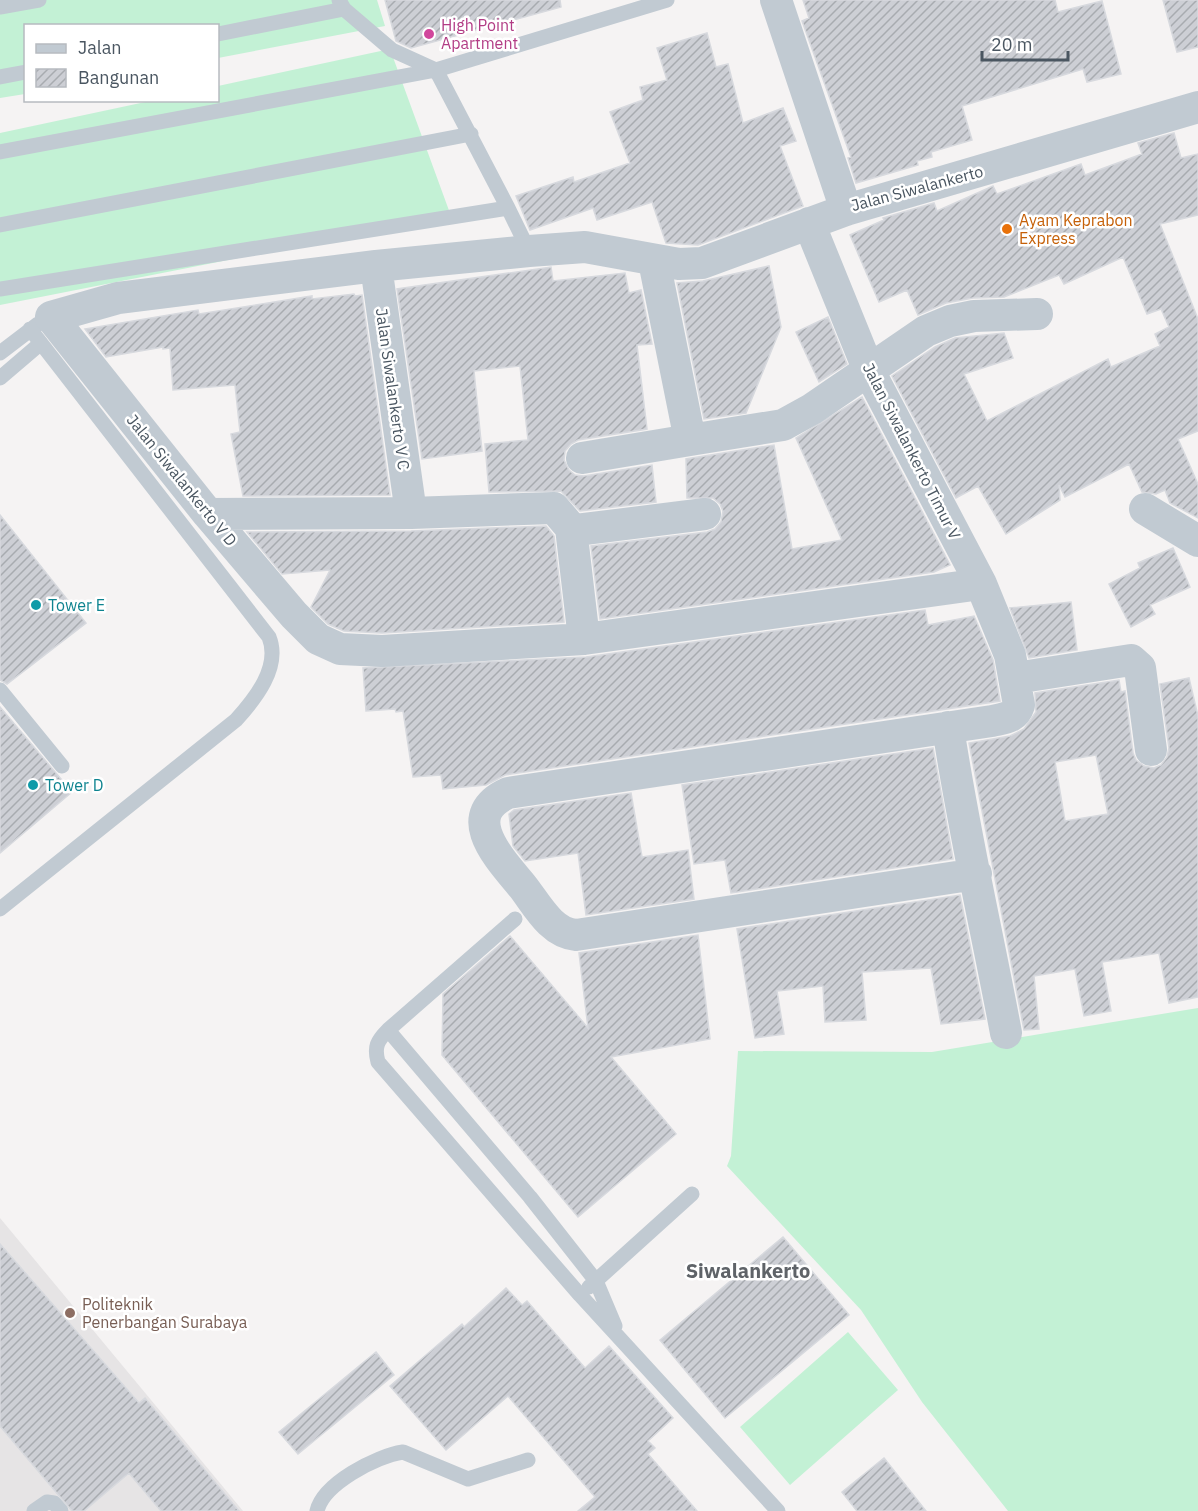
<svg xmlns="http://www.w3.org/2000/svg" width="1198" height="1511" viewBox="0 0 1198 1511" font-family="'IBM Plex Sans',sans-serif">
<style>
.education{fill:#e6e4e5}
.grass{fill:#c3f1d5}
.building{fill:url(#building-hatch);stroke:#d7d9de;stroke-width:1.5;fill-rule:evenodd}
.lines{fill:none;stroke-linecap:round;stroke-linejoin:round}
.lane{stroke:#c1cad2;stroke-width:15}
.street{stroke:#c1cad2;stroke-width:32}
.hotel-dot{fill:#d1479c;stroke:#fff;stroke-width:2}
.food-dot{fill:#e8710a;stroke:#fff;stroke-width:2}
.culture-dot{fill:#0f9aa8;stroke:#fff;stroke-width:2}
.education-dot{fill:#8d6e63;stroke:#fff;stroke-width:2}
.labels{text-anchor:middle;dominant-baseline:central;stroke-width:5;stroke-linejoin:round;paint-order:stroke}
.hotel-label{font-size:16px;fill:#b23c85;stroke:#fff;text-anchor:start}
.street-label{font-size:16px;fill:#4a5661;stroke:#fff}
.food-label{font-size:16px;fill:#c56008;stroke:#fff;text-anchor:start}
.culture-label{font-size:16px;fill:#0d838f;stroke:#fff;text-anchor:start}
.education-label{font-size:16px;fill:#785e54;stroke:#fff;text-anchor:start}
.quarter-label{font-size:20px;font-weight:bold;fill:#5f6368;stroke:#fff}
</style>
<defs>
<pattern id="building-hatch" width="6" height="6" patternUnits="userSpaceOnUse" patternTransform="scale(1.5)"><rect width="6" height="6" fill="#cdcfd5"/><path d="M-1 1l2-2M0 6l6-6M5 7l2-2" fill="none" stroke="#a8abb0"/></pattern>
</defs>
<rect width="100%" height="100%" fill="#f5f3f3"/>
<path class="education" d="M0,1218L224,1488L243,1511H239L145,1398L47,1481L72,1511H0V1426L32,1462L122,1383L0,1244Z
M129,1473L161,1511H84Z"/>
<path class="grass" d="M0,0H377L385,26L218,58V26H26L25,94L0,98Z
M390,49L451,216L0,305V133L150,101L218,100V86Z
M1198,1008V1511H1008L922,1402L861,1310L727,1166L731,1156L738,1051L932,1052Z
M848,1332L898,1390L790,1485L740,1427Z"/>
<path class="building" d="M385,0H560L561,7L411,48L396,41Z
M803,0H1055L1058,12L1102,1L1121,74L1087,82L1083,69L962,106L972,140L931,152L932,157L917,161L918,165L856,183L848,158L851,157L802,21L809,18Z
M1163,0H1198V47L1177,52Z
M707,33L716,67L728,64L743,123L783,108L796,141L780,146L803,206L698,245L666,243L652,202L597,220L593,208L530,230L516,196L573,177L574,182L630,163L610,112L643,100L640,87L667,80L657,48Z
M1174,133L1181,158L1198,154V215L1160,224L1198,319V431L1178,439L1198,484V518L1170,503L1165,490L1156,494L1142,492L1129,464L1065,497L1059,485L1060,500L1006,534L978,486L956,498L892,376L935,347L955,338L1004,333L1013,358L964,374L987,421L1108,359L1111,367L1160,346L1155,334L1169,327L1161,309L1147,314L1123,257L1064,284L1059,275L1004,297L973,298L946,303L918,315L907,290L879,302L850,235L884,220L883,218L934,203L937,211L993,186L997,194L1081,164L1085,175L1142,154L1138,143Z
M769,266L781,327L746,413L704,419L677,283L703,281Z
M551,267L553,281L625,273L629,293L641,290L652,344L637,345L647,429L578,440L571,444L565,451L564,460L569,470L575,475L584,476L652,465L656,502L580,511L561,491L489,492L485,444L528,440L520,366L474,371L482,451L422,459L397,289Z
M354,294L355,296L362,295L390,495L243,496L231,434L240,432L235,385L173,390L170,348L163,349V347L106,357L85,329L198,310L199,314L312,296V299Z
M828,317L847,364L819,382L796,332Z
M862,397L950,565L934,572L600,619L591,546L707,532L715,529L721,522L723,511L720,504L713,498H687L686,459L774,445L792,549L842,540L796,438Z
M0,515L86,623L7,684L0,680Z
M546,526L554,536L564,622L382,633L344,631L328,624L311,607L330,570L282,574L247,532L411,531Z
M1173,548L1190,587L1150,605L1155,614L1131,627L1109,584L1140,568L1138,563Z
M1071,602L1077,650L1029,658L1010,608Z
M925,610L928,625L974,616L993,660L1000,701L505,775L486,785L443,789L441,775L413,777L403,711L396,712L395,709L366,711L363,668L586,657Z
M1189,678L1198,716V997L1169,1003L1159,953L1102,962L1111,1011L1084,1016L1075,969L1034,976L1039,1029L1024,1030L969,743L1010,736L1024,729L1036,712L1035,693L1119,680L1121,692L1125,691L1133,753L1136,760L1144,766L1154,768L1161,765L1167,757L1169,748L1160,684ZM1096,755L1108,814L1065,821L1055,762Z
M0,707L72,792L0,853Z
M933,748L953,859L731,893L725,860L694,864L682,785Z
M631,793L642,857L688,850L694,899L586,915L578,853L525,861L513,846L509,814L514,810Z
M960,895L985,1019L941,1024L931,968L862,972L866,1020L825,1022L823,986L777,991L784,1034L755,1038L737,929Z
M698,935L710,1039L611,1057L676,1134L578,1217L442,1055L443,994L510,936L588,1028L579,953Z
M783,1237L849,1315L725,1418L660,1340Z
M0,1244L139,1403L145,1398L239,1511H161L129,1473L84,1511H72L0,1426Z
M506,1288L522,1305L527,1301L585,1368L609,1346L673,1418L648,1441L655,1448L648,1454L697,1511H578L595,1497L508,1396L446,1450L390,1386L462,1324L464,1327Z
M376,1352L394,1375L298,1454L279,1432Z
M884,1458L926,1511H857L842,1492Z"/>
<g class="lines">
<path class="lane" d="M0,7L39,0
M218,34L344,9
M0,77L26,72
M0,152L436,70L667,0
M508,208L529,251
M0,225L471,134
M0,289L508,208L436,70L392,50L344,9L339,0
M0,353L38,324
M0,378L41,343
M0,690L62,766
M0,909L236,720C255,699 281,667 269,637L30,329
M515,919L388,1030C377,1041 374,1047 378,1062L580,1295L778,1511
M388,1030L530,1197L596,1281L615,1326
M589,1287L692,1194
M34,1511L47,1502L54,1503L61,1511
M317,1511C323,1484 376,1456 403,1452L468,1479L528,1460"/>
<path class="street" d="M776,0L846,210
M809,223L869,371L981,584L1010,655L1019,705C1015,718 1005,718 992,721L508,793C457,816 501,860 523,887C537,905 551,933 576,935L976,874
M654,261L690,440L783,425L812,409L926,331L950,321L974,316L1037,314
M376,266L411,513
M582,458L690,440
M1145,509L1198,541
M208,514L411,513L554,508L571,528L576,530L705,514
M571,528L584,639
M981,584L584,639L382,651L340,649L318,639L294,615L208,514L51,317L118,298L376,266L529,251L585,247L679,264L702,263L846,210L1198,107
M1016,678L1131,660L1140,668L1151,750
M948,727C963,829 987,931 1006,1033"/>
</g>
<circle class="hotel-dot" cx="429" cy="34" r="6"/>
<circle class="food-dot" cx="1007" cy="229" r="6"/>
<g class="culture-dot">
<circle cx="36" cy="605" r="6"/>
<circle cx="33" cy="785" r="6"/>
</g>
<circle class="education-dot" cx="70" cy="1313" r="6"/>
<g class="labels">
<g class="hotel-label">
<text x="441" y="25">High Point<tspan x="441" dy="18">Apartment</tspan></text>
</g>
<g class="street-label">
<text transform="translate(917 188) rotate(-15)">Jalan Siwalankerto</text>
<text transform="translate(393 389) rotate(82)">Jalan Siwalankerto V C</text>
<text transform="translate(912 451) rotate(63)">Jalan Siwalankerto Timur V</text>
<text transform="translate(182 480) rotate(51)">Jalan Siwalankerto V D</text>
</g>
<g class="food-label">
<text x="1019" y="220">Ayam Keprabon<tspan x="1019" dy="18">Express</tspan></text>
</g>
<g class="culture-label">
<text x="48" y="605">Tower E</text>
<text x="45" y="785">Tower D</text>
</g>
<g class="education-label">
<text x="82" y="1304">Politeknik<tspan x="82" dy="18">Penerbangan Surabaya</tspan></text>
</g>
<g class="quarter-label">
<text x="748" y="1270">Siwalankerto</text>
</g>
</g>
<rect x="24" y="24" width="195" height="78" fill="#ffffff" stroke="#b7bbc0" stroke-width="1.5"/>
<rect x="36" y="44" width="30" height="9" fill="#c1cad2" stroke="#b7bbc0" stroke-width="1.5"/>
<text x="78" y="54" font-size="18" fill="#4a5661">Jalan</text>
<rect x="36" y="69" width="30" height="18" fill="url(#building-hatch)" stroke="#b7bbc0" stroke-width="1.5"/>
<text x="78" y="84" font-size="18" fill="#4a5661">Bangunan</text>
<path d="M982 51v9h86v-9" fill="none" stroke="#4a5661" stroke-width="3"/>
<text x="991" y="51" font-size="18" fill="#4a5661" stroke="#ffffff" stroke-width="4.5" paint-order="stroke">20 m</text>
</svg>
